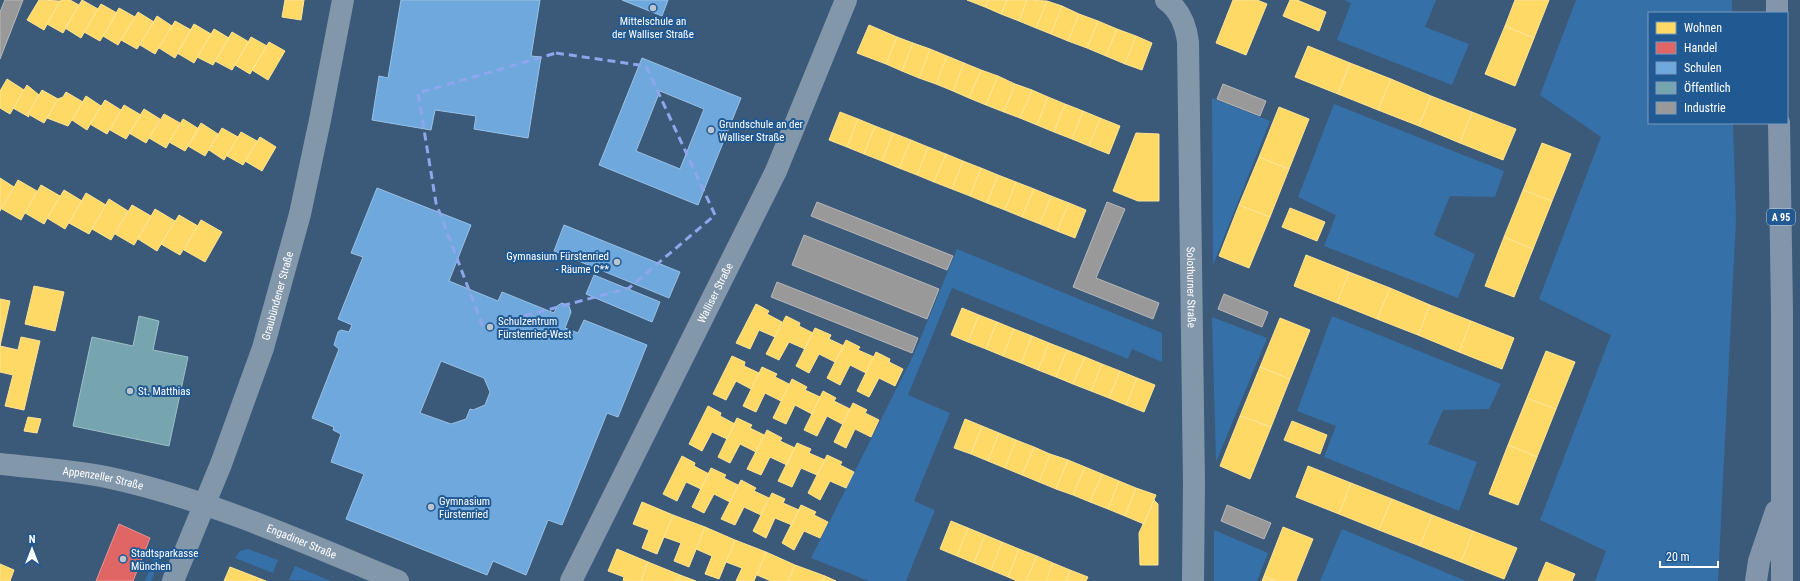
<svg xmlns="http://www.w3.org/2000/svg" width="1800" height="581" viewBox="0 0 1800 581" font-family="'Roboto Condensed',sans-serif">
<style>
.green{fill:#3670a8}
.homes{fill:#ffd966;stroke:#ffe494}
.shops{fill:#e06666;stroke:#e99494}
.schools{fill:#6fa8dc;stroke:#9ac2e6;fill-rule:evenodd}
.public{fill:#76a5af;stroke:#9fc0c7}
.industry{fill:#999;stroke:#b8b8b8}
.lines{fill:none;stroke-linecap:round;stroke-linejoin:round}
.minor{stroke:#8397ab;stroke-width:22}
.highway{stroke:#8295ab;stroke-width:22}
.marked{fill:none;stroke:#8ea6ec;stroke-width:3;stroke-dasharray:8 5;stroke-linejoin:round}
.poi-dot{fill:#bac5d0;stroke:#215992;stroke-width:1.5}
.labels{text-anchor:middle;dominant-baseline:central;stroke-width:4;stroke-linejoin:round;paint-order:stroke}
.shield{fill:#215992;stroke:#bccdde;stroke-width:1}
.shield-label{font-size:10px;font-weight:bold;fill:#fff}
.poi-label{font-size:11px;fill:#fff;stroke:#215992;text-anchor:start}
.street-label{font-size:11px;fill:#fff;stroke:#215992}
</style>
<rect width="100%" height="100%" fill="#3b5978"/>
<path class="green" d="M1344,0H1436L1425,27L1469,44L1452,85L1337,40L1351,3Z
M1576,0H1732V13H1649V123H1733L1736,219L1718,581H1595L1606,551L1540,520L1611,335L1539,299L1601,137L1540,95Z
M1212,98L1270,121L1213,265Z
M1334,104L1504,171L1495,197L1450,196L1434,235L1475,254L1458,298L1324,246L1336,215L1298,197Z
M957,249L1162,333V362L1132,349L1128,359L952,288L908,395L950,413L914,501L935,510L906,581H869L811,558L914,354Z
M1332,316L1501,384L1489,409L1443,410L1428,444L1477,462L1459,511L1324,457L1336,426L1297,411Z
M1212,317L1267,338L1216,462Z
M1342,529L1466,581H1320Z
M1214,530L1268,553L1257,581H1214Z
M158,549L163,550L151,581H145Z
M248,549L278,560L273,573L235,558L240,551Z
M295,566L331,581L289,580Z"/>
<path class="homes" d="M39,0L60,1L44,30L27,20Z
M61,0H70L79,5L63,33L47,24Z
M82,0L98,9L81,38L65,28Z
M285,0H304L301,20L282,17Z
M967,0H988L985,7Z
M988,0H1007L1001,14L985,7Z
M1007,0H1027L1019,21L1001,14Z
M1027,0L1047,1L1036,28L1019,21Z
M1233,0H1257L1267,4L1246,55L1216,43Z
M1290,0H1297L1326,12L1319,31L1283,16Z
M1515,0H1549L1534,38L1505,26Z
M1047,1L1062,6L1051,34L1036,28Z
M101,4L117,13L100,41L84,32Z
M1062,6L1079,14L1068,41L1051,34Z
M119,8L135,17L118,45L103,36Z
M138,12L154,22L137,49L121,40Z
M1079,14L1098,21L1087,48L1068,41Z
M157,16L172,26L155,54L140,45Z
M175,21L191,30L175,58L159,48Z
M1098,21L1117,29L1106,56L1087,48Z
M194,24L211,34L194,63L177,53Z
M869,25L897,37L886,64L857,53Z
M1505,26L1534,38L1515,86L1485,74Z
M214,29L229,38L213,65L197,57Z
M1117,29L1136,36L1125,64L1106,56Z
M232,32L249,42L232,70L215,61Z
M1136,36L1152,43L1142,70L1125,64Z
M251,37L267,46L250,74L235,65Z
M897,37L913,43L902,71L886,64Z
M269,42L285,51L268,80L252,70Z
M913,43L930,49L919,78L902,71Z
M1308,46L1350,63L1338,94L1295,77Z
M930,49L947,56L936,84L919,78Z
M947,56L964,63L953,91L936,84Z
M964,63L981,70L969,98L953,91Z
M1350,63L1391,79L1378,110L1338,94Z
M981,70L998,76L986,105L969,98Z
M998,76L1015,84L1004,112L986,105Z
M7,79L24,90L10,114L0,108V91Z
M1391,79L1431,96L1419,126L1378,110Z
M1015,84L1032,90L1020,118L1004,112Z
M27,85L39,95L28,114L29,117L13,108Z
M42,90L58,99L44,123L28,114Z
M1032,90L1048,97L1037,125L1020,118Z
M66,92L83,102L68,126L47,118L58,99L63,97Z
M86,96L101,106L87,130L72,120Z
M1431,96L1472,112L1460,143L1419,126Z
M1048,97L1065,104L1054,132L1037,125Z
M105,100L121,110L107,134L90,124Z
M1065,104L1083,111L1072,139L1054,132Z
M124,105L141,115L126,139L110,130Z
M1279,107L1309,119L1289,169L1259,157Z
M144,109L160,119L146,143L129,133Z
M1083,111L1100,118L1089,146L1072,139Z
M840,112L858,119L847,147L829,140Z
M1472,112L1516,129L1503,160L1460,143Z
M164,114L180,123L166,148L149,138Z
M1100,118L1120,126L1109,154L1089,146Z
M183,119L199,129L185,151L169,142Z
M858,119L875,126L864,154L847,147Z
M201,123L218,134L205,156L188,146Z
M875,126L893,133L882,161L864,154Z
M222,128L238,137L224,160L209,150Z
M241,132L257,141L243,165L227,156Z
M893,133L911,140L899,168L882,161Z
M1136,133L1159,134V201H1138L1113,191Z
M260,137L276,147L262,171L245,161Z
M911,140L928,147L917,175L899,168Z
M1542,143L1571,154L1552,201L1523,190Z
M928,147L946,154L934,182L917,175Z
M946,154L963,161L952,189L934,182Z
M1259,157L1289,169L1270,217L1239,205Z
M963,161L981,168L970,196L952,189Z
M981,168L998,175L987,203L970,196Z
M998,175L1016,182L1005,210L987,203Z
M0,178L14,187L0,211Z
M18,180L37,191L21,220L2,209Z
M1016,182L1034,189L1022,217L1005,210Z
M41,185L60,196L44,224L25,213Z
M1034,189L1051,196L1040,224L1022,217Z
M64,190L82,201L65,229L47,218Z
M1523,190L1552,201L1533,249L1504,237Z
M86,193L106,205L89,234L69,223Z
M1051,196L1069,203L1057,231L1040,224Z
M109,199L128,211L111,240L92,229Z
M1069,203L1086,210L1075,238L1057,231Z
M132,205L151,216L134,245L115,234Z
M1239,205L1270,217L1249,268L1219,256Z
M1290,208L1325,222L1317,241L1282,227Z
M155,209L175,221L157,251L138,239Z
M179,215L198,226L180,255L161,244Z
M201,220L222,232L205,262L184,250Z
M1504,237L1533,249L1514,297L1485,286Z
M1306,255L1349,272L1337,303L1294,286Z
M1349,272L1390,288L1377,319L1337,303Z
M34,286L64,292L55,331L25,324Z
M1390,288L1430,305L1418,335L1377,319Z
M0,299L10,301L0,346L18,350L21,337L40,341L24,410L5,406L13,375L0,372Z
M756,304L769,311L767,314L782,322L775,337L759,330L750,349L736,343Z
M1430,305L1471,321L1459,352L1418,335Z
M962,308L979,315L968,342L951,335Z
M979,315L997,322L986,349L968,342Z
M786,316L800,323L799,326L813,333L805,349L789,342L779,360L766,354Z
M1280,318L1310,330L1290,379L1260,367Z
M1471,321L1514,338L1502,369L1459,352Z
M997,322L1014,329L1003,356L986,349Z
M815,328L831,335L829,339L844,346L835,362L819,354L809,373L796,366Z
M1014,329L1032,336L1021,363L1003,356Z
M1032,336L1049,343L1038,370L1021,363Z
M846,340L860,347L858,350L874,357L866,373L850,365L840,385L827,378Z
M1049,343L1067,350L1056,377L1038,370Z
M1067,350L1085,357L1073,384L1056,377Z
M1546,351L1575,362L1556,409L1527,398Z
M876,352L890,359L889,362L903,369L895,386L879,378L869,397L857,391Z
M732,356L745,362L744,366L759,373L751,389L736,381L726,400L713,394Z
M1085,357L1102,364L1091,391L1073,384Z
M1102,364L1120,371L1109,398L1091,391Z
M762,367L777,374L775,377L789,384L781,401L765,393L756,412L743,406Z
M1260,367L1290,379L1271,427L1240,416Z
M1120,371L1137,378L1126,405L1109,398Z
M1137,378L1155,385L1144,412L1126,405Z
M792,379L807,387L805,390L820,397L812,414L795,405L786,424L773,418Z
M823,391L836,398L834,401L850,409L842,424L827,416L817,436L804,430Z
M1527,398L1556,409L1537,457L1508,445Z
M853,403L867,410L865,413L879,420L871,437L855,429L846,448L834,442Z
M708,406L721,413L720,416L735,424L727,439L712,432L702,451L689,444Z
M1240,416L1271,427L1250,479L1220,466Z
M28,417L41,419L37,433L24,431Z
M737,418L752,425L750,428L764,435L756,452L740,444L730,463L718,457Z
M965,419L982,426L971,454L954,448Z
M1292,421L1327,435L1320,454L1284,440Z
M982,426L999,433L988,461L971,454Z
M767,430L782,438L780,441L795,448L787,465L770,457L761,475L747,469Z
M999,433L1016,440L1005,468L988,461Z
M1016,440L1034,447L1022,475L1005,468Z
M797,443L811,449L809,453L825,460L817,475L801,468L792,487L778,481Z
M1508,445L1537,457L1518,505L1489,494Z
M1034,447L1050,454L1039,482L1022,475Z
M1050,454L1068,460L1056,489L1039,482Z
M827,455L842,462L840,465L854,472L846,488L830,481L820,500L808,493Z
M682,456L695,463L694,466L709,474L701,489L686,482L677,501L663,494Z
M1068,460L1085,467L1073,495L1056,489Z
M1308,466L1351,483L1339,514L1296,497Z
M1085,467L1102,474L1090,502L1073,495Z
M711,468L726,475L724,478L738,485L730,502L714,494L704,513L692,507Z
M1102,474L1119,481L1108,509L1090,502Z
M741,480L756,488L754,491L769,498L761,515L744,507L735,525L721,519Z
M1119,481L1136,488L1125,516L1108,509Z
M1351,483L1392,499L1379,530L1339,514Z
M1136,488L1156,495L1144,524L1125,516Z
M772,493L785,499L783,503L799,510L792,525L775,518L766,538L753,531Z
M1392,499L1432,515L1420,546L1379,530Z
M1154,500L1158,504V565H1140L1139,533Z
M642,502L673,515L657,554L642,548L649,530L633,524Z
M801,505L816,512L814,515L828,522L820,538L804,531L794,550L782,543Z
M673,515L705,527L689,567L674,561L681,543L664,537Z
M1432,515L1473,531L1461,562L1420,546Z
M951,521L968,528L957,556L940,549Z
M705,527L735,540L719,579L705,574L712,556L696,549Z
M1283,527L1313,539L1296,581H1275L1264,576Z
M968,528L985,535L974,563L957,556Z
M1473,531L1517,548L1504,579L1461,562Z
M985,535L1002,542L991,570L974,563Z
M735,540L766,552L754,581H736L742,568L726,562Z
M1002,542L1019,549L1008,577L991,570Z
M617,549L648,562L641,581H623L624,577L608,571Z
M1019,549L1037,556L1026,581H1017L1008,577Z
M766,552L795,565L788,581H771L757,575Z
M1037,556L1053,563L1046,581H1026Z
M648,562L680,575L677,581H641Z
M1546,562L1575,574L1572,581H1538Z
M1053,563L1070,570L1066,581H1046Z
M0,564L14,570L10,581H0Z
M795,565L825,576L823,581H788Z
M230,567L266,581H224Z
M1070,570L1088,577L1086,581H1066Z
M680,575L696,581H677Z
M825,576L836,581H823Z
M1264,576L1275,581H1262Z"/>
<path class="shops" d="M119,524L150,538L133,581H96Z"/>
<path class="schools" d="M401,0H540L531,56L541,57L528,138L474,129L476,116L435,110L431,130L372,120L379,76L388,78Z
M622,0H668L662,16Z
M642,58L741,98L698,205L599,165ZM660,91L704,109L680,169L636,151Z
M377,188L471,225L449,281L498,301L502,292L554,313L557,306L562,303L569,306L571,312L565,328L578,333L584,320L647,345L618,417L607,413L562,525L548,520L526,575L493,561L487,575L346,519L364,474L331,462L341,434L333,430L334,427L312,418L339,349L334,345L338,332L341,330L349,332L352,325L338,319L363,257L351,253ZM441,361L484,378L490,392L485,405L473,410L470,409L466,419L451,424L420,413Z
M564,225L680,272L669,298L554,251Z
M594,275L660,302L652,322L586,294Z"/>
<path class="public" d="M139,316L159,321L153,350L188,357L169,446L73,426L92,337L133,346Z"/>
<path class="industry" d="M5,0H23L0,59V12Z
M1223,84L1266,101L1260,116L1217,99Z
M817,202L953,256L947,270L811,216Z
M1107,202L1125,209L1096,278L1159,303L1153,319L1073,287Z
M804,235L939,289L927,319L792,265Z
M777,282L918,338L912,353L771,297Z
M1224,294L1268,312L1262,327L1218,309Z
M1227,505L1271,523L1264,539L1221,521Z"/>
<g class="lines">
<g class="minor">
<path id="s1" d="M1166,0C1180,10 1186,26 1188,42L1194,483L1193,581"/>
<path id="s2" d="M0,464C35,468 71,470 106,477C206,498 303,542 398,581"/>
<path id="s3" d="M173,581L221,464L263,348L300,214L320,120L343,0"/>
<path id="s4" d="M571,581L776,171L846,0"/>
</g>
<path class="highway" d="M1777,0V13
M1779,123L1782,311V581
M1756,581L1759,561L1776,511"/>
</g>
<path class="marked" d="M556,53L646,66L715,215L629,288L483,327L436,203L418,93Z"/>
<g class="poi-dot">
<circle cx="653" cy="8" r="4"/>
<circle cx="711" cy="130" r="4"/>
<circle cx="617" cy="262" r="4"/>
<circle cx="490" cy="327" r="4"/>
<circle cx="130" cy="391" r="4"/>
<circle cx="431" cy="507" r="4"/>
<circle cx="123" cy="559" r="4"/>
</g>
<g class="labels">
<rect class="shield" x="1767" y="209" width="28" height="16" rx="3"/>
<g class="shield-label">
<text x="1781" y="217">A 95</text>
</g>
<g class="poi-label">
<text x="653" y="21" text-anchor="middle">Mittelschule an<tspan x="653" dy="13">der Walliser Straße</tspan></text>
<text x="719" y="124">Grundschule an der<tspan x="719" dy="13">Walliser Straße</tspan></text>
<text x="609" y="256" text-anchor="end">Gymnasium Fürstenried<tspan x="609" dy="13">- Räume C**</tspan></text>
<text x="498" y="321">Schulzentrum<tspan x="498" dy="13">Fürstenried-West</tspan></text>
<text x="138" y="391">St. Matthias</text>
<text x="439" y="501">Gymnasium<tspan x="439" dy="13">Fürstenried</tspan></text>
<text x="131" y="553">Stadtsparkasse<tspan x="131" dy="13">München</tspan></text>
</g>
<g class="street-label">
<text stroke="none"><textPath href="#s1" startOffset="294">Solothurner Straße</textPath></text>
<text stroke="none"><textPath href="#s4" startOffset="322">Walliser Straße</textPath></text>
<text stroke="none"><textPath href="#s3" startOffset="304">Graubündener Straße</textPath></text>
<text stroke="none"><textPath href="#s2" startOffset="104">Appenzeller Straße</textPath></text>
<text stroke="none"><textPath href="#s2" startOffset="313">Engadiner Straße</textPath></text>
</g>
</g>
<rect x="1648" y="12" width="140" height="112" fill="#215992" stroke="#7a9bbe"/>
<rect x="1656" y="22" width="20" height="12" fill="#ffd966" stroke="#7a9bbe"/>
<text x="1684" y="32" font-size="12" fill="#ffffff">Wohnen</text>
<rect x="1656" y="42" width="20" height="12" fill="#e06666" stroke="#7a9bbe"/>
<text x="1684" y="52" font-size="12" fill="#ffffff">Handel</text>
<rect x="1656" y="62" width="20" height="12" fill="#6fa8dc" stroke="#7a9bbe"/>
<text x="1684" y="72" font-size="12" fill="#ffffff">Schulen</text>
<rect x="1656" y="82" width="20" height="12" fill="#76a5af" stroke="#7a9bbe"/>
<text x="1684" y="92" font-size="12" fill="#ffffff">Öffentlich</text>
<rect x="1656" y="102" width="20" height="12" fill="#999999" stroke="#7a9bbe"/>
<text x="1684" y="112" font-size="12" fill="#ffffff">Industrie</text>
<g transform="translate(32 549)" stroke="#215992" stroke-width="3" paint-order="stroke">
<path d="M0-3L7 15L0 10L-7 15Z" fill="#ffffff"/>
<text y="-6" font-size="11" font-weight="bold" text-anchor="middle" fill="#ffffff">N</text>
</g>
<path d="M1660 561v6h58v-6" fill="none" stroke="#ffffff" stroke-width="2"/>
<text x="1666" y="561" font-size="12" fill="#ffffff" stroke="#215992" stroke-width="3" paint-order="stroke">20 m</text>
</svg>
